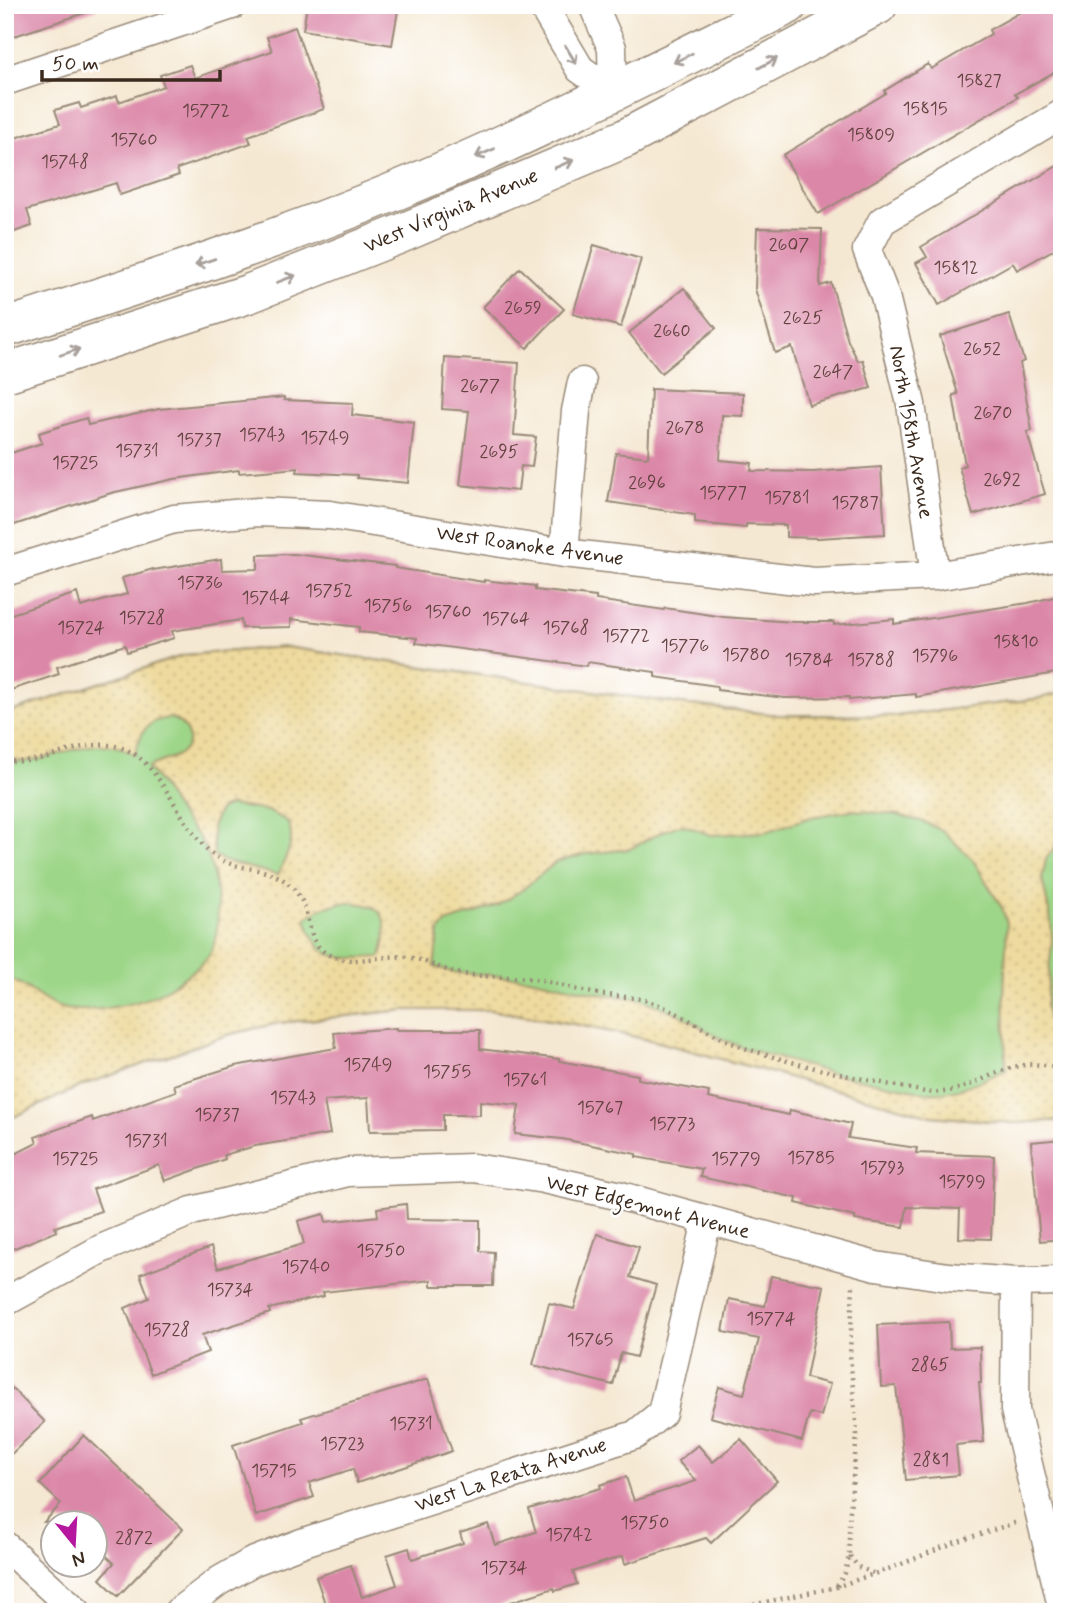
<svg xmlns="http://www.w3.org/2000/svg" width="1067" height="1617" viewBox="0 0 1067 1617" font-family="Mynerve,sans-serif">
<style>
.grass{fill:#9dd688;stroke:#6c8053;stroke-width:2}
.sand{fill:url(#sand-dots);stroke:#94825e;stroke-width:2;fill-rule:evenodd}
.building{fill:#db88a8}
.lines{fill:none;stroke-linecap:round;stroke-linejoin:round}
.street-casing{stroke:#988978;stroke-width:31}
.secondary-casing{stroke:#988978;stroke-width:41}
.path{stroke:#988978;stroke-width:4.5;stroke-dasharray:2 5;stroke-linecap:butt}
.street{stroke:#fff;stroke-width:28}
.secondary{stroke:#fff;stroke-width:38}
.oneway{stroke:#a79f9a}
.labels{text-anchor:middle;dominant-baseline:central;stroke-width:5;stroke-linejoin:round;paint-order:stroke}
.number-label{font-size:18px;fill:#634240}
.street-label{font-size:21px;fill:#3b2a1e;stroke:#fff}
</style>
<defs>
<pattern id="sand-dots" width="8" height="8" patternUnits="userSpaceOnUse" patternTransform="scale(1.75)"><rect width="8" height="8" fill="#eeda9e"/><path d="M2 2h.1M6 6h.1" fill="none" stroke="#cdbb88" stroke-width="1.8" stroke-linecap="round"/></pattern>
</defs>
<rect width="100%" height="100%" fill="#fff"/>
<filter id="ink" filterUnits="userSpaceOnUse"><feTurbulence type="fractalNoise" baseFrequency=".0143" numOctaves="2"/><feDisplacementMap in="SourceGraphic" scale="14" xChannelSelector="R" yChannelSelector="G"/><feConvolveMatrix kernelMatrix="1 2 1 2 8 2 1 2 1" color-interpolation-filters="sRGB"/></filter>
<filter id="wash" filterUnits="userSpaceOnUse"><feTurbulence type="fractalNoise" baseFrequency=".00686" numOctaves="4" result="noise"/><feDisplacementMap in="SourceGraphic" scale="28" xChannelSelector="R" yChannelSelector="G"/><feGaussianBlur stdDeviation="1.57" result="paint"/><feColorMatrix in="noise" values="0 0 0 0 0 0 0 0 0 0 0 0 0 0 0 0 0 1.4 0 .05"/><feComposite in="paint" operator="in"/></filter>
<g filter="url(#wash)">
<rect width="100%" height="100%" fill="#f5e8d2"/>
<path class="grass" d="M285,647L681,704L777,715L897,716L1036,699L1062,693V1120L1015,1123L932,1116L655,1041L574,1024L491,1010H404L278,1023L227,1035L83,1085L5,1121V714L185,655Z"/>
<path class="sand" d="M285,647L681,704L777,715L897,716L1036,699L1062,693V839L1046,859L1042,878L1051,921L1052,940L1046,1008L1052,1029L1062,1046V1120L1015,1123L932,1116L655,1041L574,1024L491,1010H404L278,1023L227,1035L83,1085L5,1121V977C27,983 43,1005 66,1009C93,1013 146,1004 168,988C180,980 197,970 206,959C226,936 216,876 206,850C202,838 189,827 181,816C169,801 162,782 148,768C162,758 195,758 187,733C185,725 178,721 171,718C146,719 140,733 135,755C94,726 48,770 5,760V714L185,655ZM230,805L268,811L287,821C297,840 286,856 278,875L224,861L214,855L212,827L220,809ZM852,810L898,815L924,822L943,831L973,860L1002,908L1007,923L1004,993L1006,1070C978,1081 956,1095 925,1092L835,1074L743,1048L718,1037L679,1014L641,999L596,993L529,978L451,972L434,966L439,932L446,923L498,905L522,890L556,862L586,854L630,849L663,831L677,826L684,825L711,835L765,832L811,817ZM340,903C384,901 392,917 381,957C342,958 318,965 306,918L322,908Z"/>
<g id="blocks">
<path class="building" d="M5,5H96L97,9L5,39Z
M307,5L339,8V5H399L392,45L303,30Z
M1033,5H1062V68L1015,94L1018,97L818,214L783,155L886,93L884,91L928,64L931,69L991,34L989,30Z
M295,27L324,109L248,136L251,143L177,169L179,175L120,195L116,183L27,210L32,226L5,235V141L60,124L55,110L79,103L81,108L117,96L119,102L164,86L160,75L190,65L195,78L272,51L267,37Z
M1062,163V245L1017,270L1013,263L939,305L916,263L927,257L921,247Z
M757,228L822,229L820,286L831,283L848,341L858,361L863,360L871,388L809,405L792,347L775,353L755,289Z
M594,245L641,259L621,327L573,314Z
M520,268L564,309L527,348L483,307Z
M684,288L716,328L661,373L629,333Z
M1009,314L1024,361L1020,363L1032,431L1027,432L1045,494L973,515L959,467L965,465L953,395L958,394L940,336Z
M445,358L519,363L514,435L536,437L532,467L521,466L518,491L460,485L469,411L442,409Z
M651,389L743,393V416L722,415L720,460L752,463L751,471L813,472L881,467L885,534L818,538L786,537V525L746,524V528L695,523V515L608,502L616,453L648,457Z
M284,397V400L353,403L352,415L414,422L408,483L357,478V475L297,472L298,468L239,473V470L174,479L111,493L5,528V455L42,443L39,433L86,418L88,425L159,409Z
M294,554L395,566V568L484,582V580L535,586V590L596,597V600L664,610L665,608L724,617L794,622H834V625L894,619V624L1028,603L1062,595V672L916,697V694L849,700V697L785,698L717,690V686L655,677V672L588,662L587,666L416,643L417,638L359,632V627L291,619V627L242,628L241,620L172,631L174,638L127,652L125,645L57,667L59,674L11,690L5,670V616L77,593L81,607L127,594L122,578L153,569V570L221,559L222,570L258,569V555Z
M396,1028V1030H480V1049L559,1059V1061L638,1075V1079L709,1092L708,1098L789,1115L790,1110L851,1124L848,1138L917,1148L916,1153L994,1156L991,1239L959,1238L960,1209L907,1207L904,1227L855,1220V1217L796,1203L797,1198L700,1177L702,1169L636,1157V1154L562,1139L515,1134L519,1105L480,1101V1115H443V1130L370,1131L368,1098L324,1101L330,1134L255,1146L224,1155L225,1159L165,1181L159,1165L93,1189L101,1211L55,1227L57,1231L5,1252V1159L37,1143L35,1137L92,1117L93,1121L176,1091L174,1085L235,1066L336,1048L334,1033Z
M1062,1139V1239L1040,1241L1031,1142Z
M406,1204L407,1219L480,1220V1251L494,1252L493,1286H431V1280L323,1292L324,1296L269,1309L270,1313L202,1335L208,1352L151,1374L125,1308L149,1298L140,1274L211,1247L218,1268L304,1244L298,1221L324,1214L326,1222L378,1216L377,1208Z
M597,1234L639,1247L630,1277L656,1285L636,1357L621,1353L613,1385L533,1365L549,1303L574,1309Z
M771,1276L824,1286L806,1378L830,1384L821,1416L810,1413L802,1441L710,1417L719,1387L744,1394L759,1339L723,1332L729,1299L765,1306Z
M949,1322L950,1348L980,1347L981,1383H979L984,1442L956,1445L959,1475L906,1480L896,1386L881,1387L878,1325Z
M428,1379L452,1451L357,1483L353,1469L309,1483L314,1497L256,1516L233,1445L303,1422L301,1418Z
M5,1381L45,1422L5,1460Z
M84,1435L183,1529L118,1596L100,1579L114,1563L94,1544V1522H44L61,1504L40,1484Z
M741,1439L777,1481L711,1543L706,1538L625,1564L623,1556L573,1572L577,1584L555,1591L554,1588L480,1612H328L316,1577L351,1565L362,1597L397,1585L387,1555L409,1548L412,1559L463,1543L460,1533L488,1524L495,1545L536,1532L529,1509L601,1488L600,1485L626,1477L634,1501L696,1481L678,1461L698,1445L713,1462Z"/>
</g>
</g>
<g filter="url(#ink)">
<use href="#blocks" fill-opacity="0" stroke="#988978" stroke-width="2"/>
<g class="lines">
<g class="street-casing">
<path id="street" d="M542,5L580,69L613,92
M593,5L612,48L613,92
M5,81L232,5
M564,553L576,411L582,382
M5,572L174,519L258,512L330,515L564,553L814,582L935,576L1062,555
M935,576L911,404L885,296L867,250L882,221L1062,114
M1016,1282L1015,1410L1062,1606
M5,1302L101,1249L192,1211L348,1172L473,1168L544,1179L621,1196L876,1266L948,1277L1016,1282L1062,1281
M5,1546L77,1612
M178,1612L219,1581L252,1562L304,1542L635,1435L662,1413L707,1221"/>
</g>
<g class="secondary-casing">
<path id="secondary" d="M5,328C148,282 291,236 429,177C551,125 669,64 788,5
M5,373L248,294L400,234L626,138L878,5"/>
</g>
<path class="path" d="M5,760C47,769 88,730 129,751C162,767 181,827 211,853C239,877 274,859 299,896C313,917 304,946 334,957C357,965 383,954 407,957C427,960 443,971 463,974C483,977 505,976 526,978C549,980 571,989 593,993C609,996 625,996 640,999C679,1008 708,1036 745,1048C804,1068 864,1079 925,1092C967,1096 986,1071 1024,1065C1036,1063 1049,1066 1062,1068
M850,1556L858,1567L873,1573
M837,1586L845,1573L849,1556V1521L857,1434L850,1355L853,1284
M719,1612L836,1587L894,1567L958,1541L1018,1522"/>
<use href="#street" class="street"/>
<use href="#secondary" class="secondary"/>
</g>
<defs><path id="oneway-shaft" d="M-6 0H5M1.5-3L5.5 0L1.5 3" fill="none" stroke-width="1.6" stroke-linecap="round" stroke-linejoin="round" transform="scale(1.75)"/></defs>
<g class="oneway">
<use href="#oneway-shaft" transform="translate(571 55) rotate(59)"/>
<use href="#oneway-shaft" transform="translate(683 58) rotate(153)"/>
<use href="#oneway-shaft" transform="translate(768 63) rotate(-28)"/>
<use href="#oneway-shaft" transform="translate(485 153) rotate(156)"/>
<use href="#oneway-shaft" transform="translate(564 164) rotate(-23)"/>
<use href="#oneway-shaft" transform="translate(205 262) rotate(161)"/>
<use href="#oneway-shaft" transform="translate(286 279) rotate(-21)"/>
<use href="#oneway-shaft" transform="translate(70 352) rotate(-18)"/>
</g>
</g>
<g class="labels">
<g class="number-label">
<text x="979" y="81">15827</text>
<text x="925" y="109">15815</text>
<text x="206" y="111">15772</text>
<text x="871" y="135">15809</text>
<text x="134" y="140">15760</text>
<text x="65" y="162">15748</text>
<text x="789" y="245">2607</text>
<text x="956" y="268">15812</text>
<text x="523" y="308">2659</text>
<text x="803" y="318">2625</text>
<text x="672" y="331">2660</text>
<text x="982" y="349">2652</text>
<text x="833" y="372">2647</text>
<text x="480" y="386">2677</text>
<text x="993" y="413">2670</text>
<text x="685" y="428">2678</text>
<text x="262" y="435">15743</text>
<text x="325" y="438">15749</text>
<text x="199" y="440">15737</text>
<text x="137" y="451">15731</text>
<text x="499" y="452">2695</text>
<text x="75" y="463">15725</text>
<text x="1002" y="480">2692</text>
<text x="647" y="483">2696</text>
<text x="723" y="493">15777</text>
<text x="787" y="498">15781</text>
<text x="855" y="503">15787</text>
<text x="200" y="583">15736</text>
<text x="329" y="591">15752</text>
<text x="266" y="598">15744</text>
<text x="388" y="606">15756</text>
<text x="448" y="612">15760</text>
<text x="142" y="618">15728</text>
<text x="506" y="619">15764</text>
<text x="81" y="628">15724</text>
<text x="566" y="628">15768</text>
<text x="626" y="636">15772</text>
<text x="1016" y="642">15810</text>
<text x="685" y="646">15776</text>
<text x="746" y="655">15780</text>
<text x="935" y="656">15796</text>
<text x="809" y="660">15784</text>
<text x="871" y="660">15788</text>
<text x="368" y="1065">15749</text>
<text x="447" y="1072">15755</text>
<text x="525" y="1080">15761</text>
<text x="293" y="1098">15743</text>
<text x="600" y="1108">15767</text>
<text x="217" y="1115">15737</text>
<text x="672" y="1124">15773</text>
<text x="146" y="1141">15731</text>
<text x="811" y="1158">15785</text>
<text x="75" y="1159">15725</text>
<text x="736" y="1159">15779</text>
<text x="882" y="1168">15793</text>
<text x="962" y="1182">15799</text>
<text x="381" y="1251">15750</text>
<text x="306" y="1267">15740</text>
<text x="230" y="1290">15734</text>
<text x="771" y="1319">15774</text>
<text x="167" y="1330">15728</text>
<text x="590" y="1340">15765</text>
<text x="930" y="1365">2865</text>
<text x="411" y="1424">15731</text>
<text x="342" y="1444">15723</text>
<text x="931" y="1460">2881</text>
<text x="274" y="1471">15715</text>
<text x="645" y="1523">15750</text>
<text x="569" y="1535">15742</text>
<text x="134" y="1538">2872</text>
<text x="504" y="1568">15734</text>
</g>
<g class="street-label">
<text transform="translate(451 211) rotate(-23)">West Virginia Avenue</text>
<text transform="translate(911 432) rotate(80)">North 158th Avenue</text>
<text transform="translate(530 546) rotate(8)">West Roanoke Avenue</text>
<text transform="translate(648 1207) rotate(14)">West Edgemont Avenue</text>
<text transform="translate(511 1475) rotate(-18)">West La Reata Avenue</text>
</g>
</g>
<rect width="1067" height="1617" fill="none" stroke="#fff" stroke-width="28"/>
<g transform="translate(74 1544) rotate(162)"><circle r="33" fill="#ffffff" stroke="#b1aaa5" stroke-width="2"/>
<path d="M0-5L12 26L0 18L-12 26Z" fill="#b5179e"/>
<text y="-10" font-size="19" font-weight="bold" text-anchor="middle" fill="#3b2a1e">N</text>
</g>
<path d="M42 70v10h178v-10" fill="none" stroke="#3b2a1e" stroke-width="3.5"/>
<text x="52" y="70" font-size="21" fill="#3b2a1e" stroke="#ffffff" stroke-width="5" paint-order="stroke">50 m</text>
</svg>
